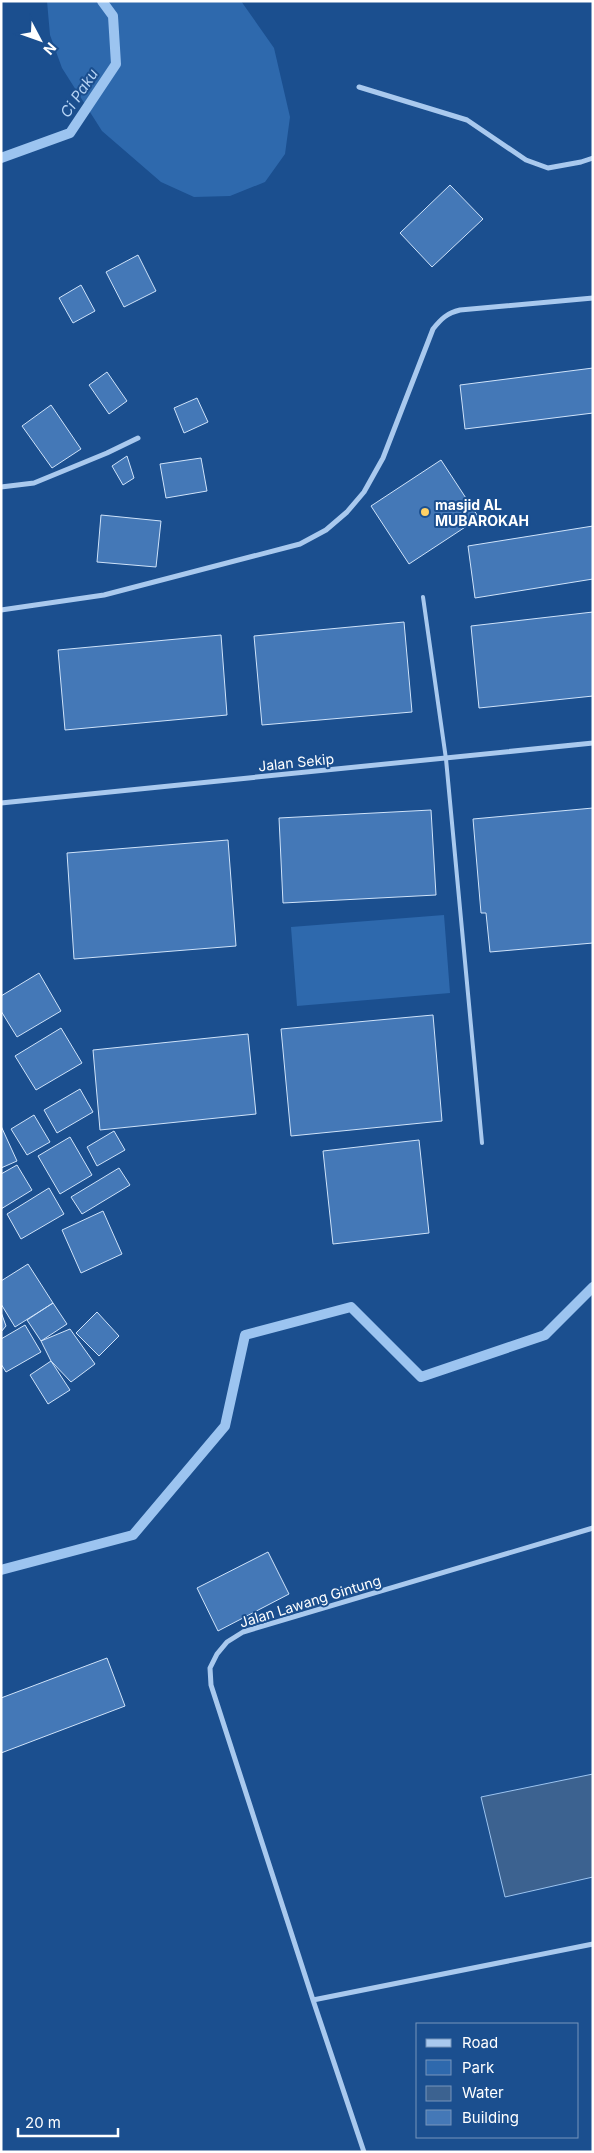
<svg xmlns="http://www.w3.org/2000/svg" width="594" height="2153" viewBox="0 0 594 2153" font-family="Inter,sans-serif">
<style>
.green{fill:#2e69ad}
.water{fill:#3c6290;stroke:#9cc4f0}
.lines{fill:none;stroke-linecap:round;stroke-linejoin:round}
.stream{stroke:#9cc4f0;stroke-width:10}
.building{fill:#4478b7;stroke:#cfe3fa}
.lane{stroke:#a9c9ee;stroke-width:4}
.street{stroke:#a9c9ee;stroke-width:5}
.poi-dot{fill:#ffd166;stroke:#1b4f8f;stroke-width:2}
.labels{text-anchor:middle;dominant-baseline:central;stroke-width:4;stroke-linejoin:round;paint-order:stroke}
.poi-label{font-size:14px;font-weight:bold;fill:#fff;stroke:#1b4f8f;text-anchor:start}
.street-label{font-size:14px;fill:#fff;stroke:#1b4f8f}
.water-label{font-size:15px;font-style:italic;fill:#b5d3f5;stroke:#1b4f8f}
</style>
<rect width="100%" height="100%" fill="#1b4f8f"/>
<path class="green" d="M47,1H241L274,48L290,117L285,154L265,182L230,196L194,197L161,182L102,131L62,68L50,35Z
M444,915L450,993L297,1006L291,927Z"/>
<path class="water" d="M593,1774V1877L505,1897L481,1797Z"/>
<g class="lines">
<path class="stream" d="M1,158L70,133L116,64L113,16L102,1
M1,1570L133,1535L225,1426L245,1335L351,1307L421,1377L545,1335L593,1287"/>
</g>
<path class="building" d="M450,185L483,219L432,267L400,233Z
M138,255L156,291L124,307L106,272Z
M81,285L95,311L73,323L59,298Z
M593,368V413L465,429L460,385Z
M107,372L127,401L109,414L89,385Z
M197,398L208,422L184,433L174,408Z
M51,405L81,449L52,468L22,426Z
M127,456L134,478L123,485L112,466Z
M201,458L207,491L166,498L160,464Z
M441,460L479,518L409,564L371,506Z
M101,515L161,521L156,567L97,562Z
M593,526V579L475,598L468,546Z
M593,612V696L479,708L471,626Z
M404,622L412,712L262,725L254,636Z
M221,635L227,715L65,730L58,650Z
M593,808V943L490,952L486,913H481L473,819Z
M431,810L436,895L283,903L279,818Z
M228,840L236,946L74,959L67,853Z
M39,973L61,1011L17,1037L1,1011V996Z
M433,1015L442,1121L291,1136L281,1029Z
M61,1028L82,1063L36,1090L15,1056Z
M248,1034L256,1114L100,1130L93,1050Z
M80,1089L93,1112L57,1133L44,1110Z
M34,1115L50,1142L27,1155L11,1129Z
M1,1126L17,1161L1,1168Z
M114,1131L125,1150L97,1166L87,1147Z
M70,1137L92,1175L60,1194L38,1156Z
M419,1140L429,1233L333,1244L323,1151Z
M17,1165L32,1190L1,1209V1174Z
M119,1168L130,1185L82,1214L71,1197Z
M49,1188L64,1214L21,1239L7,1214Z
M103,1211L122,1254L81,1273L62,1230Z
M28,1264L53,1303L15,1327L1,1304V1281Z
M53,1303L67,1324L41,1341L27,1320Z
M1,1312L6,1326L1,1332Z
M97,1312L119,1336L99,1356L76,1333Z
M25,1325L41,1352L6,1372L1,1364V1339Z
M70,1329L95,1364L71,1382L51,1361L41,1341Z
M51,1361L70,1390L48,1404L30,1375Z
M268,1552L289,1594L218,1631L197,1588Z
M107,1658L125,1706L1,1753V1698Z"/>
<g class="lines">
<path class="lane" d="M423,597L446,759L482,1143"/>
<path class="street" d="M359,87L467,120L526,160L548,168L581,162L593,158
M1,487L34,483L107,453L138,438
M1,610L104,595L300,544L326,530L347,512L364,492L383,458L433,329C441,319 447,313 460,310L593,298
M1,803L593,743
M313,2000L593,1944
M364,2152L313,2000L211,1685L210,1668L217,1654L227,1642L243,1632L593,1528"/>
</g>
<circle class="poi-dot" cx="425" cy="512" r="5"/>
<g class="labels">
<g class="poi-label">
<text x="435" y="504">masjid AL<tspan x="435" dy="16">MUBAROKAH</tspan></text>
</g>
<g class="street-label">
<text transform="translate(296 762) rotate(-6)">Jalan Sekip</text>
<text transform="translate(310 1601) rotate(-17)">Jalan Lawang Gintung</text>
</g>
<g class="water-label">
<text transform="translate(79 93) rotate(-56)">Ci Paku</text>
</g>
</g>
<rect width="594" height="2153" fill="none" stroke="#ffffff" stroke-width="5"/>
<rect x="416" y="2023" width="162" height="115" fill="#1b4f8f" stroke="#7695bc"/>
<rect x="426" y="2039" width="25" height="8" fill="#a9c9ee" stroke="#7695bc"/>
<text x="462" y="2048" font-size="15" fill="#ffffff">Road</text>
<rect x="426" y="2060" width="25" height="15" fill="#2e69ad" stroke="#7695bc"/>
<text x="462" y="2073" font-size="15" fill="#ffffff">Park</text>
<rect x="426" y="2086" width="25" height="15" fill="#3c6290" stroke="#7695bc"/>
<text x="462" y="2098" font-size="15" fill="#ffffff">Water</text>
<rect x="426" y="2110" width="25" height="15" fill="#4478b7" stroke="#7695bc"/>
<text x="462" y="2123" font-size="15" fill="#ffffff">Building</text>
<g transform="translate(40 40) rotate(131)" stroke="#1b4f8f" stroke-width="4" paint-order="stroke">
<path d="M0-4L9 19L0 12L-9 19Z" fill="#ffffff"/>
<text y="-8" font-size="14" font-weight="bold" text-anchor="middle" fill="#ffffff">N</text>
</g>
<path d="M18 2128v8h100v-8" fill="none" stroke="#ffffff" stroke-width="2.5"/>
<text x="25" y="2128" font-size="15" fill="#ffffff" stroke="#1b4f8f" stroke-width="4" paint-order="stroke">20 m</text>
</svg>
